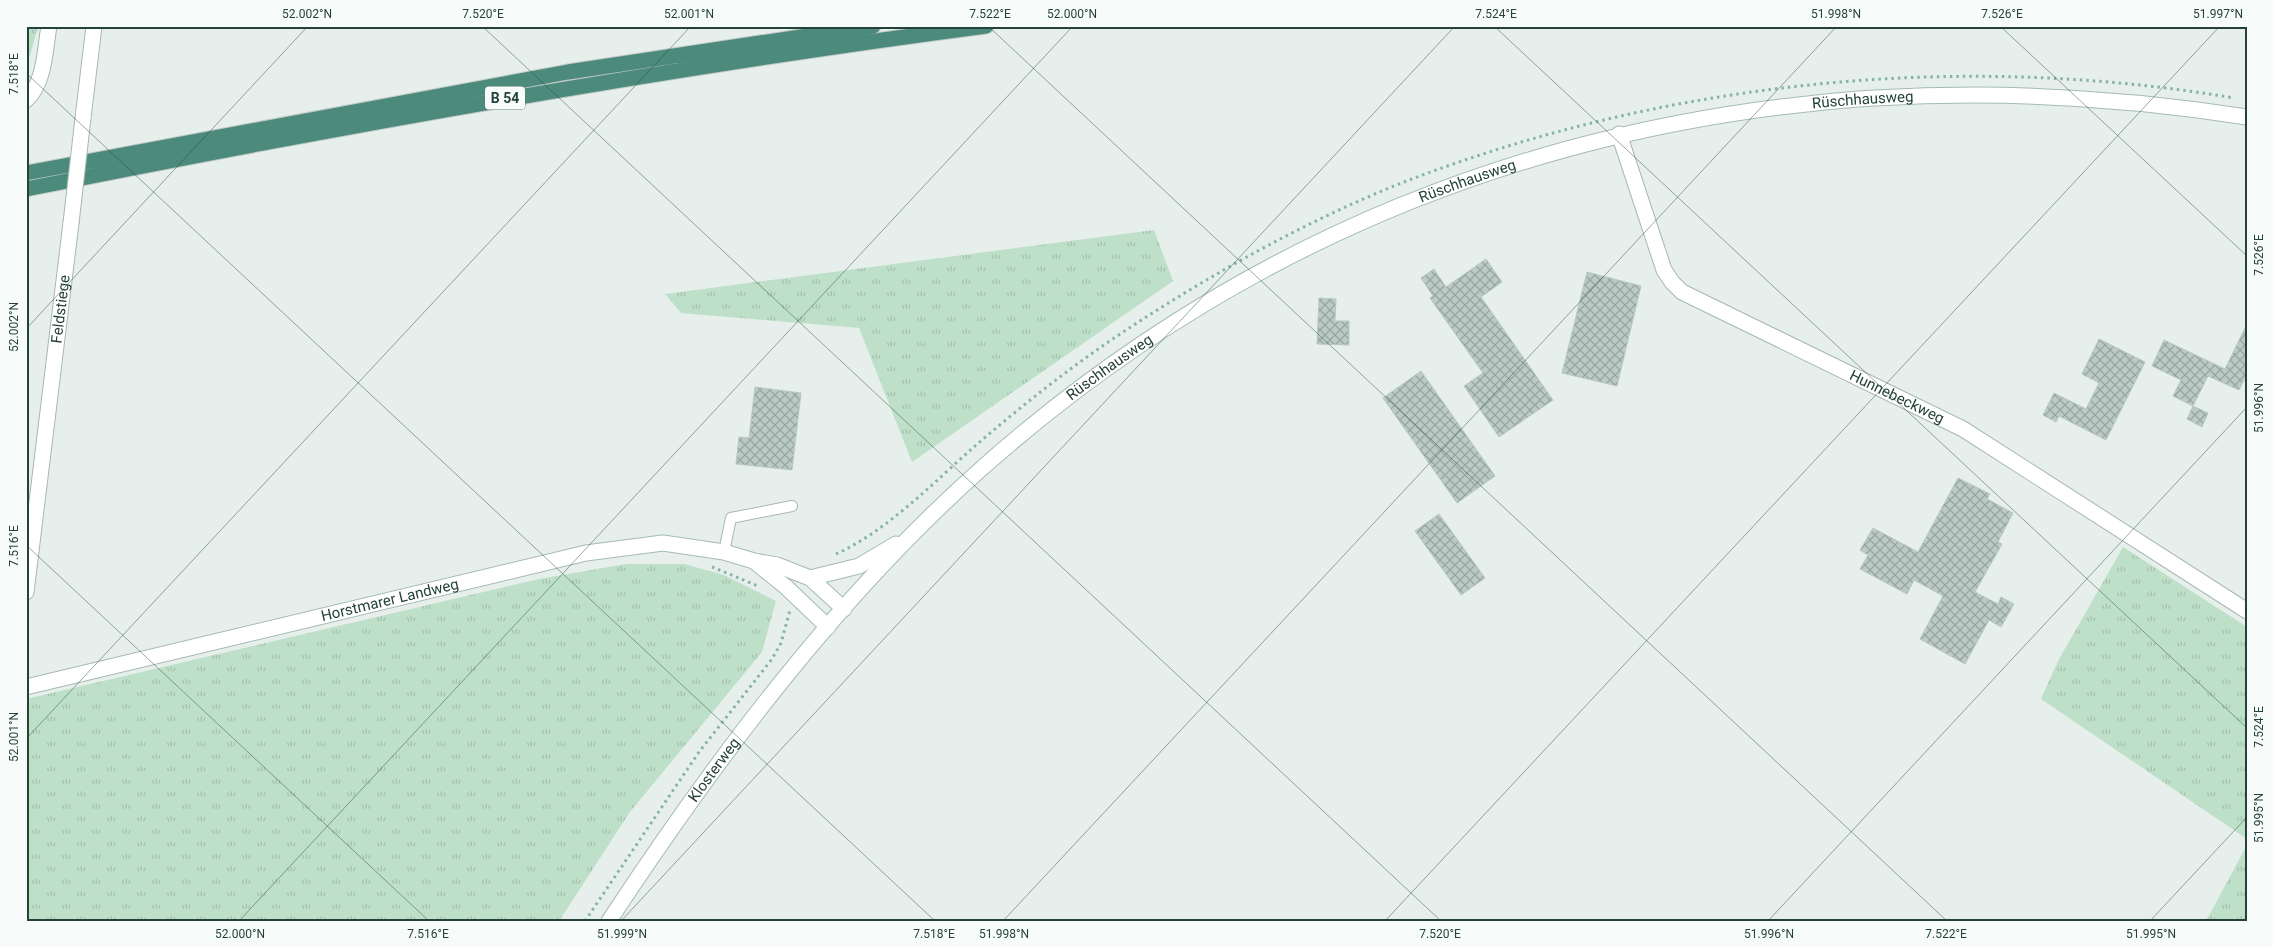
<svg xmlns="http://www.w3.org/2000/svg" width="2273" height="947" viewBox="0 0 2273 947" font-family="Roboto,sans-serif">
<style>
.grass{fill:url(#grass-tufts)}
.building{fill:url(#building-cross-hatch);stroke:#b8c9c2}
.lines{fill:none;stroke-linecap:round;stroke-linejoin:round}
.service-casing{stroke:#a8b8b2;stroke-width:12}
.minor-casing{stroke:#a8b8b2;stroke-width:17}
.secondary-casing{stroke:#a4bbb3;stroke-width:17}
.trunk-casing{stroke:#c2cac8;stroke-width:17}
.path{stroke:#86b3a5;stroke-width:3;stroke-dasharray:2.5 4;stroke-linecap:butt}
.service{stroke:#fff;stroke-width:10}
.minor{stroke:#fff;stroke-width:15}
.secondary{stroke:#fff;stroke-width:15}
.trunk{stroke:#4c8a7c;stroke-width:15}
.minor-bridge-casing{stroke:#a8b8b2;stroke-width:17;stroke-linecap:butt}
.minor-bridge{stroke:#fff;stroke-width:15}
.ticks{fill:none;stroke:#24423a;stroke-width:1;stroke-opacity:0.45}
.labels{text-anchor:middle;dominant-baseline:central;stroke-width:4.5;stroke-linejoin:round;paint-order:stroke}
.shield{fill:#f7fbf9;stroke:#637a73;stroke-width:1}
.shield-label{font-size:14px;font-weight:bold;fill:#24423a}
.street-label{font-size:15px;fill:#24423a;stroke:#f7fbf9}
.neatline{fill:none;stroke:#24423a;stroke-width:2}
.ticks-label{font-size:12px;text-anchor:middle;fill:#24423a}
</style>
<defs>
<pattern id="grass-tufts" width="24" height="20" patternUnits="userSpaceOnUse" patternTransform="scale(1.25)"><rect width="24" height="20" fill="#bfe0c8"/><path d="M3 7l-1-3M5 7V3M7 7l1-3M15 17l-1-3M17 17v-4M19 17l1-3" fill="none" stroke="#a4c1ad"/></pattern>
<pattern id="building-cross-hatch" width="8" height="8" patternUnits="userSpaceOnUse" patternTransform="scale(1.25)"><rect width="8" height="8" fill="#bbcac4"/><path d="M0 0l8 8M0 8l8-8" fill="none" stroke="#98a6a0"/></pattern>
</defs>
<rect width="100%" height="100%" fill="#e6efeb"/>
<path class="grass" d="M26,26H38L26,70Z
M1154,230L1173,281L912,462L859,328L681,313L665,294Z
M2123,547L2247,627V839L2041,699L2058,661Z
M626,564H684L724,575L776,601L762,652L630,812L559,921H26V699L539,579Z
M2247,845V921H2206Z"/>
<path class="building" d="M1486,259L1502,282L1481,297L1553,400L1499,437L1464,386L1483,373L1430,298L1433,296L1421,278L1434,269L1446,287Z
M1587,272L1641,286L1617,386L1562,373Z
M1319,298L1336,299L1335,321H1349V345L1317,344Z
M2247,324V374L2239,390L2208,376L2193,406L2208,413L2202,427L2187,419L2193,406L2173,396L2181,380L2152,366L2164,340L2225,369Z
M2099,339L2145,362L2106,440L2059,416L2056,422L2043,415L2054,393L2086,409L2099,383L2082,374Z
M1421,371L1495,476L1457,503L1383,398Z
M755,387L801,393L792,470L736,464L739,437L749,438Z
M1958,478L1990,494L1987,499L2013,513L1998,542L2002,544L1975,592L1998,604L2001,597L2014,604L2001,627L1989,620L1965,664L1920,639L1943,596L1914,580L1907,594L1860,569L1868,555L1860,550L1873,528L1918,552Z
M1439,514L1485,578L1461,595L1415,531Z"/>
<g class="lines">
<g class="service-casing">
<path id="service" d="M724,552L731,518L792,506"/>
</g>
<g class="minor-casing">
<g id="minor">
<path d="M26,100C45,83 45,49 49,26"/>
<path d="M83,118L94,26"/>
<path id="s1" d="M1619,134L1664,270L1672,282L1682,292L1963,429L2247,611"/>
<path id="s2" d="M26,592L71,223"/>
</g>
</g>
<g class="secondary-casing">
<g id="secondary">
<path d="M755,562L786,587L828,627"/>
<path d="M810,578L859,566L896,544"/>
<path id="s3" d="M26,687L586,553L663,543L724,552L754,561L777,565L810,578L844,609"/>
<path id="s4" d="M609,921C715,760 837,597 981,469C1335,154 1783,44 2247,117"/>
</g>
</g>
<g class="trunk-casing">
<path id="trunk" d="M26,173L568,72L873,26
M26,189C345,125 664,68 986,26"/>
</g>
<path class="path" d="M836,554C887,531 933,483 975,446C1027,401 1082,358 1140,321C1222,268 1313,218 1404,182C1666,81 1957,51 2234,98
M712,567L758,586
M585,921L699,752L772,659L781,643L790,610"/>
<use href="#service" class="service"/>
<use href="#minor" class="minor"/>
<use href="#secondary" class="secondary"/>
<use href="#trunk" class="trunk"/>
<g class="minor-bridge-casing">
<path id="minor-bridge" d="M71,223L83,118"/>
</g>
<use href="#minor-bridge" class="minor-bridge"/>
</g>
<path class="ticks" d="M482,26L1441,921M988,26L1947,921M1494,26L2247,728M2000,26L2247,256M26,73L935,921M26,329L308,26M26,545L429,921M26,739L691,26M239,921L1073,26M621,921L1455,26M1003,921L1837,26M1385,921L2220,26M1768,921L2247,407M2150,921L2247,817"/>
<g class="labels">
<rect class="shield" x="485" y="86.5" width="40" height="23" rx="4"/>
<g class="shield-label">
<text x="505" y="98">B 54</text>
</g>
<g class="street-label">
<text stroke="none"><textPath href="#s4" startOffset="1561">Rüschhausweg</textPath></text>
<text stroke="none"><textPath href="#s4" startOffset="1156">Rüschhausweg</textPath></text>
<text stroke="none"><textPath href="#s2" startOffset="285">Feldstiege</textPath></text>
<text stroke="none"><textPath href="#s4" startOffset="751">Rüschhausweg</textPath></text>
<text stroke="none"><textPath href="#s1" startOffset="411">Hunnebeckweg</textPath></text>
<text stroke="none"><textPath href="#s3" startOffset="374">Horstmarer Landweg</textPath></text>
<text stroke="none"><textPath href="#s4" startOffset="184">Klosterweg</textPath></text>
</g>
</g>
<rect width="2273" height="947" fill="none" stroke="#f7fbf9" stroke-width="55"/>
<rect x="28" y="28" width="2218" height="892" class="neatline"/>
<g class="ticks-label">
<text x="307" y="18">52.002°N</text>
<text x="483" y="18">7.520°E</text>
<text x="689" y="18">52.001°N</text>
<text x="990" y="18">7.522°E</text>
<text x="1072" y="18">52.000°N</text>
<text x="1496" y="18">7.524°E</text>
<text x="1836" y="18">51.998°N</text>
<text x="2002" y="18">7.526°E</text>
<text x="2218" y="18">51.997°N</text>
<text transform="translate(14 74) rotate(-90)" y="4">7.518°E</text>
<text transform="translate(2259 255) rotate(-90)" y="4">7.526°E</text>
<text transform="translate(14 327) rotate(-90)" y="4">52.002°N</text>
<text transform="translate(2259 408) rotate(-90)" y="4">51.996°N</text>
<text transform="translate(14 546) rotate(-90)" y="4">7.516°E</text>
<text transform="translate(2259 727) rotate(-90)" y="4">7.524°E</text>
<text transform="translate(14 737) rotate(-90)" y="4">52.001°N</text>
<text transform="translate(2259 818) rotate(-90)" y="4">51.995°N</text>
<text x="240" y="938">52.000°N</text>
<text x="428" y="938">7.516°E</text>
<text x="622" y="938">51.999°N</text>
<text x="934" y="938">7.518°E</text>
<text x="1004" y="938">51.998°N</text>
<text x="1440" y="938">7.520°E</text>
<text x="1769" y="938">51.996°N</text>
<text x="1946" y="938">7.522°E</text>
<text x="2151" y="938">51.995°N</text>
</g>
</svg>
